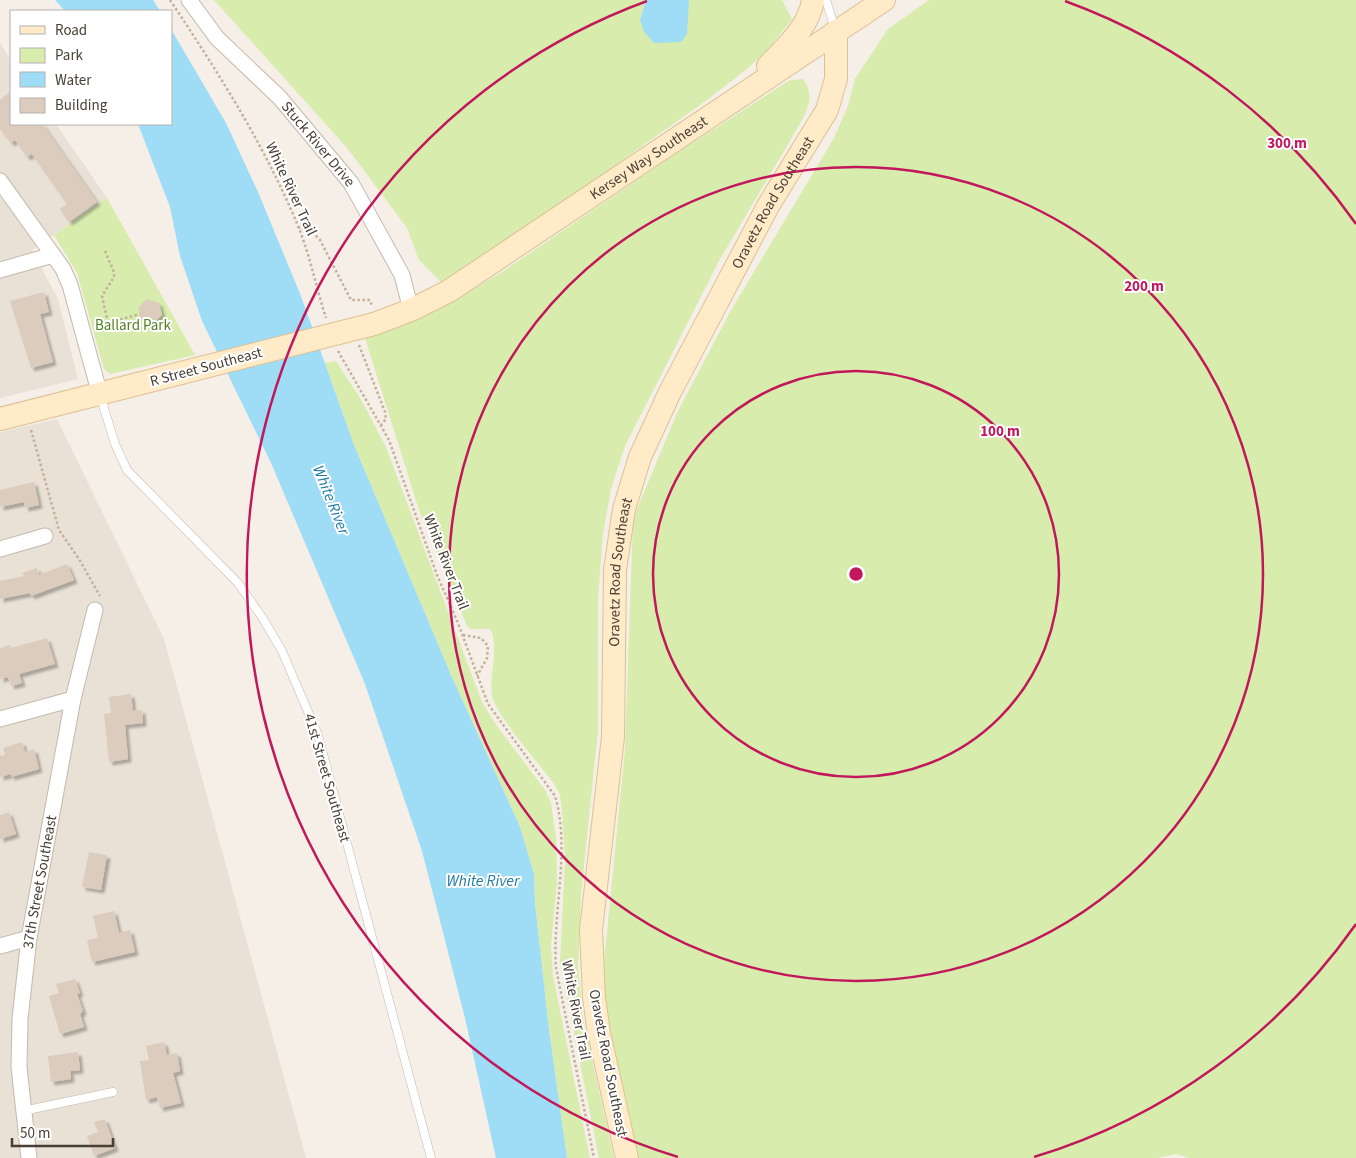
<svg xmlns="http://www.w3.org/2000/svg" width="1356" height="1158" viewBox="0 0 1356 1158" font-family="'Source Sans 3',sans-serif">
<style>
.residential{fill:#e9e1d5}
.green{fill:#d7ecad}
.water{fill:#9fdcf6}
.building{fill:#dbccbe;filter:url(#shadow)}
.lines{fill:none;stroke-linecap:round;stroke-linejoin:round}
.lane-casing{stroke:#c4b9ac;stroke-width:9}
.street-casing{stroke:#c4b9ac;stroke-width:17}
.secondary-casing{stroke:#dcc195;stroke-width:24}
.path{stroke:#c4b099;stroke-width:2.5;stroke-dasharray:2.5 2.5;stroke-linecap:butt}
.lane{stroke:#fff;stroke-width:8}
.street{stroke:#fff;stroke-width:15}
.secondary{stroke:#ffebc7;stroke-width:22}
.secondary-bridge-casing{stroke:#dcc195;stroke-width:24;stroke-linecap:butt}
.secondary-bridge{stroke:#ffebc7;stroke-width:22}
.ring{fill:none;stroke:#c2185b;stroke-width:2.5}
.labels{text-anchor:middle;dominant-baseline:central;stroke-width:4;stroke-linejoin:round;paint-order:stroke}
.street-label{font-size:15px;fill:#493f35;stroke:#fff}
.park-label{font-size:15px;fill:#518023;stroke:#fff}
.water-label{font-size:16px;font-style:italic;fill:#227ca4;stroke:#fff}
.centre{fill:#c2185b;stroke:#fff;stroke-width:2.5}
.ring-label{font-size:15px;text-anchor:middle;font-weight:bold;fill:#c2185b;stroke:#fff;stroke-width:4;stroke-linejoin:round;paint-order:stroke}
</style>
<defs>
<filter id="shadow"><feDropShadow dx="3.5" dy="3.5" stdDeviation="1" flood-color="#0004"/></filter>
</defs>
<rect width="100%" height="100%" fill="#f5efe7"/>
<path class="residential" d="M0,43L11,60V124H56L107,198L32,250L58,299L78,379L0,398Z
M57,419L164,639L306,1158H0V432Z"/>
<path class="green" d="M214,0H782L792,19L768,49L747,69L707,100L496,250L442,283L419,260L407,228L348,149Z
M929,0H1356V1158H1189L1176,1154L1158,1158H638L624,1108L607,1014L603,972L625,750L633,519L677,413L730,312L834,138L848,106L855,79L888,29Z
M803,79C813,93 810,102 804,117L719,261L625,446L611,489L603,534L598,598V730L581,895L578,967L583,1019L614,1158H599L560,963L565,860L562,810L560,795L554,784C541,766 494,713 492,695C489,672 499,651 491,629H471L467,626L419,510L363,332L458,297L502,272L674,155L790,80Z
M107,198L195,355L110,374L104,369L77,273L54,235Z
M336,361L363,403L386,447L482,702L497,726L545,790L551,803L556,837L557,882L551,945L553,976L590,1158H567L549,1030L535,903L534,874L520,827L451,675L354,445L325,363Z"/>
<path class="water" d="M55,0H153L160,11H65Z
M646,0H689L687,34L681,42L654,43L644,32L640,20Z
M171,29L226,123L258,192L301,296L354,445L451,675L520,827L534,874L535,903L549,1030L567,1158H496L465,1018L422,851L365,684L271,463L202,321L180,256L170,207L138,124H171Z"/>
<path class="building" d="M11,91V124H42L97,202L69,222L60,209L67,204L32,154L27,157L15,140L11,143L0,129V100Z
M44,292L49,312L40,314L53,362L31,368L10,301Z
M147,299L159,303L162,315L153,323L141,320L140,314L138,308Z
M34,482L39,505L25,508L24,502L0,507V490Z
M67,564L74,580L31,596L30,593L0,599V581L24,576L22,573L37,568L39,575Z
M47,638L55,664L19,674L22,683L11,686L8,677L0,679V648L10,645L11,648Z
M131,694L133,711L142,710L143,723L125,725L128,759L109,762L104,714L111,713L109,697Z
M22,742L25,752L34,749L39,769L11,777V774L0,777V756L5,755L3,748Z
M9,812L16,834L0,839V815Z
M89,852L107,855L101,890L82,887Z
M114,911L119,933L130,930L135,952L92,962L87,940L98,938L93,916Z
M75,979L80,993L77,994L83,1011L80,1014L84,1027L60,1034L49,996L59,993L56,984Z
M164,1042L167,1055L177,1053L180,1071L173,1073L181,1103L160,1108L157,1097L146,1100L140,1061L149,1060L146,1046Z
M78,1052L80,1070L70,1071L71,1079L51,1082L48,1056Z
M105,1119L115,1148L94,1156L87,1136L98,1132L94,1122Z"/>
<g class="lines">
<g class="lane-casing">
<path id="lane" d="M826,0L835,29
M100,395L115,444L127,470L238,583L262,617L282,651L318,735L431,1158
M23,1111L113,1092"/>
</g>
<g class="street-casing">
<g id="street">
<path id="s1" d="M189,0L217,38L280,98L351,183L402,275L411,310"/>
<path d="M0,181L63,269L70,285L100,395"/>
<path d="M0,270L53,255"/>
<path d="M0,549L45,536"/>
<path d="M0,719L73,699"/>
<path d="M0,946L29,938"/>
<path id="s2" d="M29,1158L19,1067L20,1019L29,938L73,699L95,610"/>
</g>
</g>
<g class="secondary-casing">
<g id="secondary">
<path d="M768,66C786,47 809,27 813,0"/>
<path id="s3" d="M374,324L411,310L449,291L884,0"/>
<path d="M0,419L181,373"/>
<path id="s4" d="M627,1158L599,1033L594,998L591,930L613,737L615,570L624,509L640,457L670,392L768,206L827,110L836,79V31"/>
</g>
</g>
<path class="path" d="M170,0C218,72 265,146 298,226C310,255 316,287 326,318
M298,227L313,233L320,240L351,300H370L372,306
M105,251L114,272V277L102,296L108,323
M96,326L140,314
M359,345L385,412L386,419L381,425
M338,351L389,440L437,575L458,623L488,704L555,796C571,849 552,913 556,968L594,1158
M31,430L59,530L79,559L100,596
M463,635L481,638L488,646L487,658L477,676"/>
<use href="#lane" class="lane"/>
<use href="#street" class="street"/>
<use href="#secondary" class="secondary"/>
<g class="secondary-bridge-casing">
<path id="secondary-bridge" d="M181,373L374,324"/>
</g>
<use href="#secondary-bridge" class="secondary-bridge"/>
</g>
<g class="ring">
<circle cx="856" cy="574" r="203"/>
<circle cx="856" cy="574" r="407"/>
<path d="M1356 924A610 610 0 0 1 1034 1157M678 1157A610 610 0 0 1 647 1M1065 1A610 610 0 0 1 1356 224"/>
</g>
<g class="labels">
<g class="street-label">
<text stroke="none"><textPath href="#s1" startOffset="194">Stuck River Drive</textPath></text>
<text stroke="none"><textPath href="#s3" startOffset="322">Kersey Way Southeast</textPath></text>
<text transform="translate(291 189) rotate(65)">White River Trail</text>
<text stroke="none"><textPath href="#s4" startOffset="996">Oravetz Road Southeast</textPath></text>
<text transform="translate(206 367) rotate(-15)">R Street Southeast</text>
<text transform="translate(446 562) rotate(69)">White River Trail</text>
<text stroke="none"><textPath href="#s4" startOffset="591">Oravetz Road Southeast</textPath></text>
<text transform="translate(327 778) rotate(74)">41st Street Southeast</text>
<text stroke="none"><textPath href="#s2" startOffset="278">37th Street Southeast</textPath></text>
<text transform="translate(576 1010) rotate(79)">White River Trail</text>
<text transform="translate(608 1063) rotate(79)">Oravetz Road Southeast</text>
</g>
<g class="park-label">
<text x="133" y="325">Ballard Park</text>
</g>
<g class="water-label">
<text transform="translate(331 500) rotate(68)">White River</text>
<text x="483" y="881">White River</text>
</g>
</g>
<circle cx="856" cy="574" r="8" class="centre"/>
<g class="ring-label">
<text x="1287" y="148">300 m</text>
<text x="1144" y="291">200 m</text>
<text x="1000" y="436">100 m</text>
</g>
<rect x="10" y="10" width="162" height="115" fill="#ffffff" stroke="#b6b2ae"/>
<rect x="20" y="26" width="25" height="8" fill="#ffebc7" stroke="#b6b2ae"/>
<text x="55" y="35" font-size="15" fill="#493f35">Road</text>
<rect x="20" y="48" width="25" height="15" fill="#d7ecad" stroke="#b6b2ae"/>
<text x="55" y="60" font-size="15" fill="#493f35">Park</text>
<rect x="20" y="72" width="25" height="15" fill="#9fdcf6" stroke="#b6b2ae"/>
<text x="55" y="85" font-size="15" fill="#493f35">Water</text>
<rect x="20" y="98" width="25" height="15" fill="#dbccbe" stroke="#b6b2ae"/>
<text x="55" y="110" font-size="15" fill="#493f35">Building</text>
<path d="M12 1138v8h101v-8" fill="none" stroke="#493f35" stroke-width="2.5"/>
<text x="20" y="1138" font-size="15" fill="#493f35" stroke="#ffffff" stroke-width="4" paint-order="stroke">50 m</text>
</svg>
